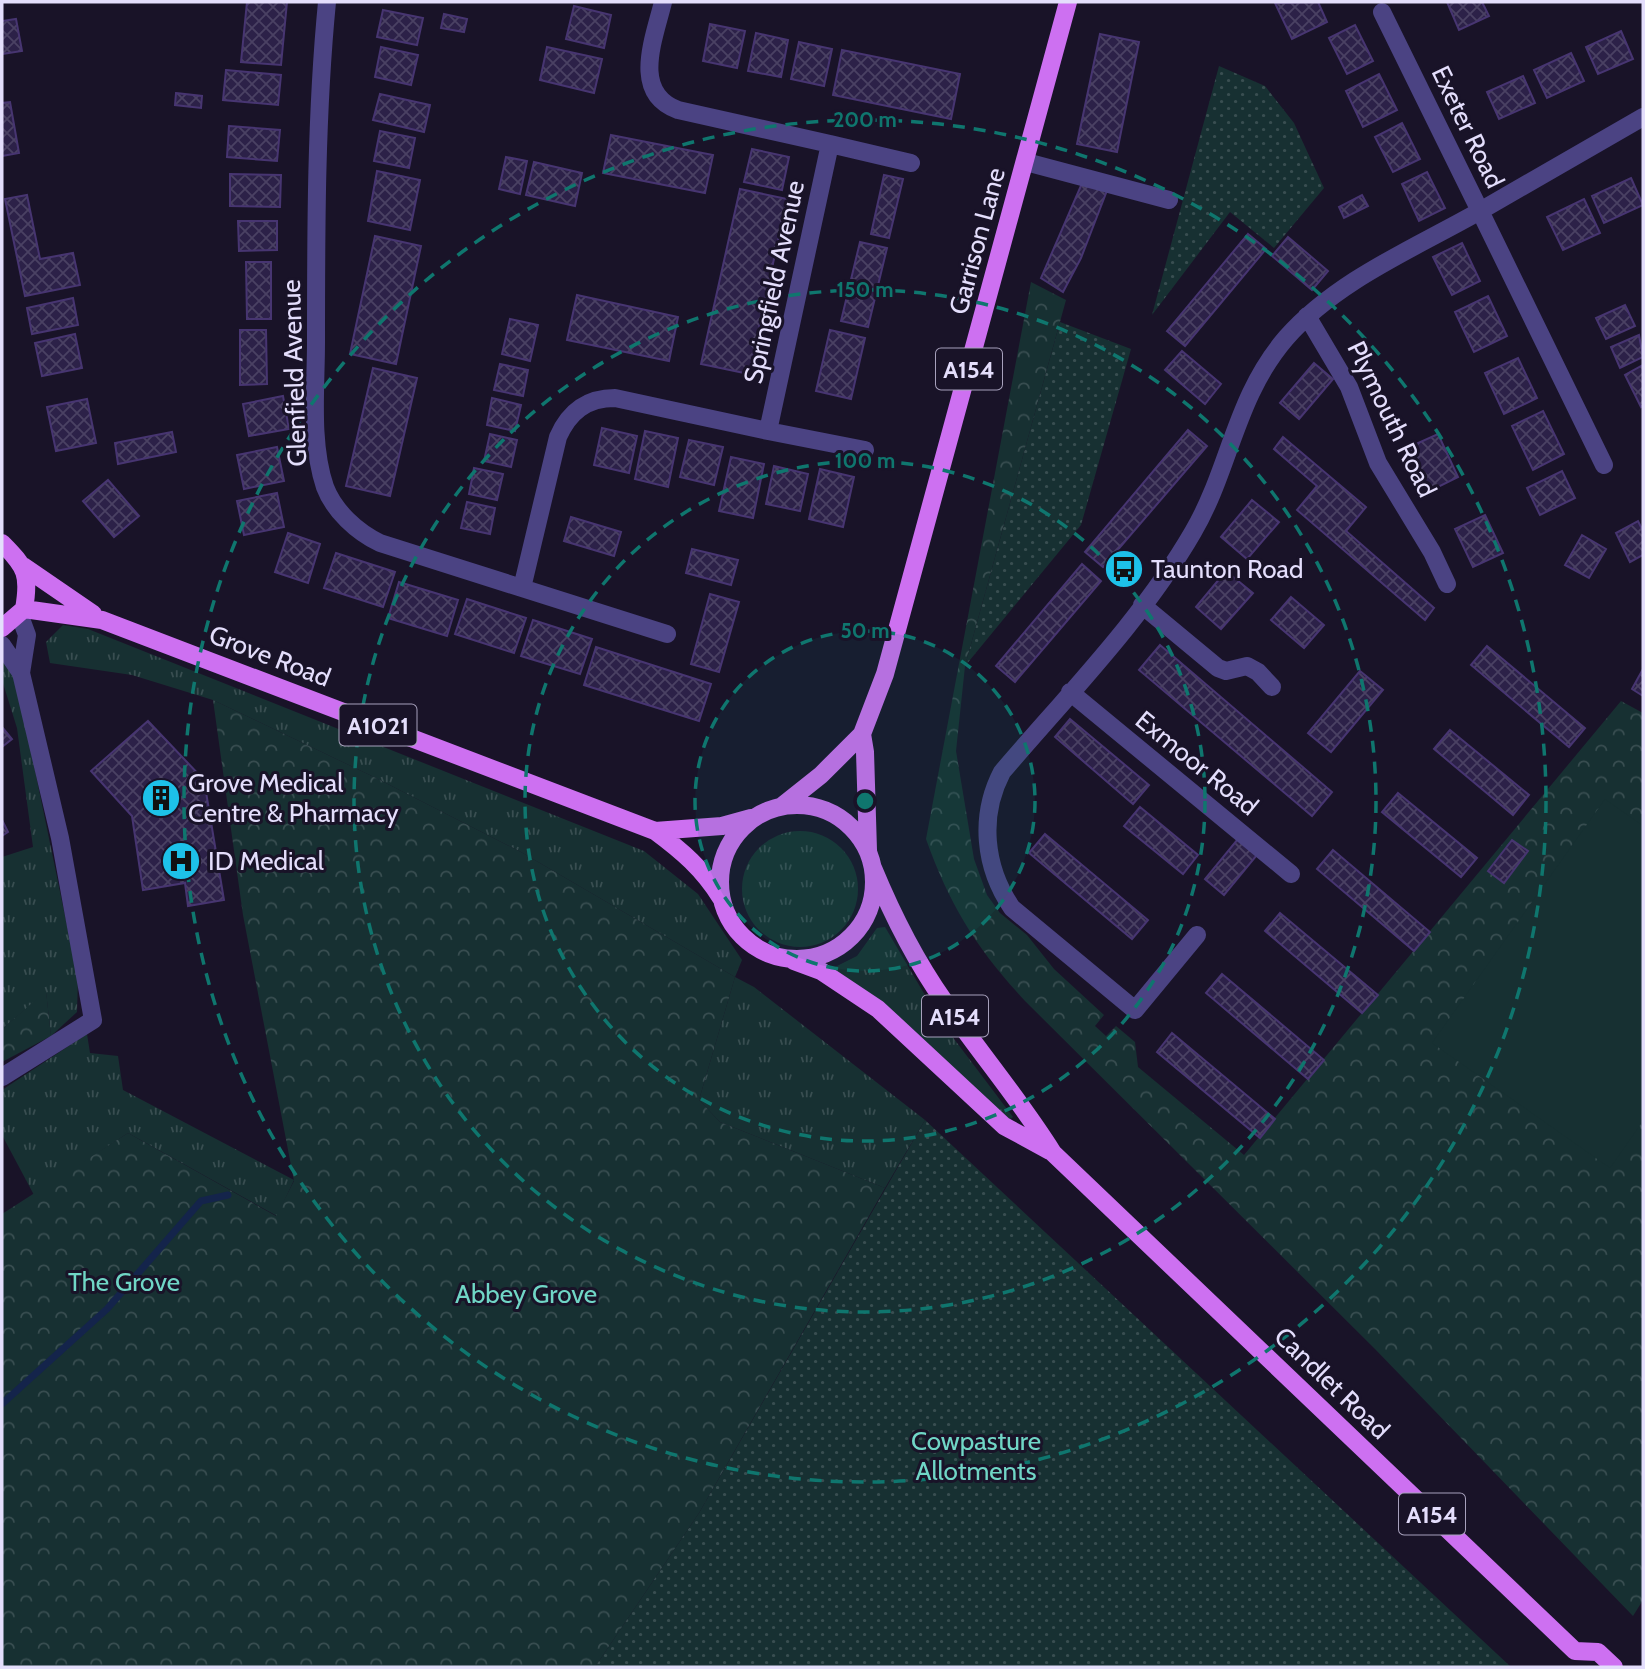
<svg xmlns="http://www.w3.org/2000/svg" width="1645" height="1669" viewBox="0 0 1645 1669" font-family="Cabin,sans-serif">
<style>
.grass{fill:url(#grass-tufts)}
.forest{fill:url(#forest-crowns)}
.garden{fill:url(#garden-dots)}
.pitch{fill:#173032}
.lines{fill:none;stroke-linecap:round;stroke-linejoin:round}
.stream{stroke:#14244b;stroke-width:7}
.building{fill:url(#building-cross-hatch);stroke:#473571;stroke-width:2}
.street{stroke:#4b4383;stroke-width:18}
.primary{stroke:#cd70f1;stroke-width:18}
.ring{fill:none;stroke:#0f766e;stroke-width:3.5;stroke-dasharray:12 9}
.labels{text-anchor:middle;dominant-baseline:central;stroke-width:6;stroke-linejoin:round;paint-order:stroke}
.shield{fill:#191328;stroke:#a7a1bc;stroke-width:2}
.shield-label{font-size:24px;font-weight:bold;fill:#e4defc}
.street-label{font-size:26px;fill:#e4defc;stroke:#191328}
.poi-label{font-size:26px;fill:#e4defc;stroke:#191328;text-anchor:start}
.park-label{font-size:26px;fill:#70d6c6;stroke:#191328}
.centre{fill:#0f766e;stroke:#191328;stroke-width:3.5}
.ring-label{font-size:21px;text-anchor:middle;font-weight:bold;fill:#0f766e;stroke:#191328;stroke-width:6;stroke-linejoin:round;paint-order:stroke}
</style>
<defs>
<pattern id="grass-tufts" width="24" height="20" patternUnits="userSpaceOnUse" patternTransform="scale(1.75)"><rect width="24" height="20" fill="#173032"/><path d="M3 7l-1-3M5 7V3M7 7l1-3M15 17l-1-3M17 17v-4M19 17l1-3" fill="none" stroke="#394e51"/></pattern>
<pattern id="forest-crowns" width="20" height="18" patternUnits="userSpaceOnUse" patternTransform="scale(1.75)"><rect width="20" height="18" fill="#173032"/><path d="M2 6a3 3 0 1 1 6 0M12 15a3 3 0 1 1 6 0" fill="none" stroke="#394e51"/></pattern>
<pattern id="garden-dots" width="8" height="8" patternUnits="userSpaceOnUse" patternTransform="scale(1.75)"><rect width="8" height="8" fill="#173032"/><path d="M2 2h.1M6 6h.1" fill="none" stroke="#394e51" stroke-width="1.8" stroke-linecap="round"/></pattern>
<pattern id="building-cross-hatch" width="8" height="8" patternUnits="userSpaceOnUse" patternTransform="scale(1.75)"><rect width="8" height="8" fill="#2c2148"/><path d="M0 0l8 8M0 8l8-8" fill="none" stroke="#4a4163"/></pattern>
</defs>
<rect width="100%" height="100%" fill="#191328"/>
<path class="grass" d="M63,625L88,629L644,851L698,894L742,960L735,977L754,987L925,1120L885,1188L720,1122L699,1100L735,977L521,852L376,778L213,700L132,675L50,663L46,642Z
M2,658L12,659L78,979L77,1012L51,1036L46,992L2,1029V857L33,847L17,728L2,680Z
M742 889a58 58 0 1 1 116 0a58 58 0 1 1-116 0Z
M885,927L939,1019L1013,1117L1009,1120L889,1010L833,968L857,956L877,928Z
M87,1034L90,1053L118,1056L123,1090L294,1180L277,1216L128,1133L34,1195L2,1135V1090Z"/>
<path class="forest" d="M1031,282L1066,300L965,666L956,751L974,859L987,895L1000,913L1027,935L1054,969L1104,1015L1095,1026L1106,1036L1116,1026L1135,1042L1138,1067L1244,1155L1621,701L1643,713V1600L1633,1616L1375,1349L1025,1001C977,949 950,906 926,839Z
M213,700L376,778L521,852L735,977L699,1100L720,1122L885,1188L699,1513L595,1667H2V1214L128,1133L276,1216L294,1181L243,915Z
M46,991L51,1036L2,1062V1029Z"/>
<path class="garden" d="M1219,66L1265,86L1294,123L1324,188L1274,248L1230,212L1152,315Z
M1060,322L1131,349L1081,525L965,666Z
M925,1120L1511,1667H595L699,1513Z"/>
<path class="pitch" d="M1605,799L1643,826V1121L1610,1168L1432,1043Z"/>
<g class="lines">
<path class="stream" d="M2,1404L107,1309L201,1201L228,1195"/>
</g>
<path class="building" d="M247,2H287L281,65L241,62Z
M1318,2L1327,22L1292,39L1275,3Z
M1447,2H1482L1489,16L1459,30Z
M574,6L611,15L604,48L566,39Z
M383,10L423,18L417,45L377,37Z
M444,14L467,19L464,32L441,28Z
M16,19L22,51L2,54V21Z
M710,24L745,31L737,68L703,61Z
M1355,25L1373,61L1347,74L1329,38Z
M1621,31L1633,59L1598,74L1586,47Z
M756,33L788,40L781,77L748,71Z
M1100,34L1139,42L1117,152L1077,144Z
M799,42L832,49L824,86L791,79Z
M381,47L418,55L411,85L375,77Z
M547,47L602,59L594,93L540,80Z
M842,50L960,74L951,119L833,95Z
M1571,53L1584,81L1547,98L1534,70Z
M226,70L281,75L278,105L223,100Z
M1379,74L1397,110L1363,127L1346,91Z
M1523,76L1535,103L1499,119L1487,92Z
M176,93L202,96L201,108L175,105Z
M380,94L430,105L424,132L373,120Z
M10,102L19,153L2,156V103Z
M1402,123L1420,159L1393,172L1375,137Z
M229,126L280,130L277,161L227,157Z
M380,131L415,138L409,168L374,161Z
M611,135L713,155L705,193L603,173Z
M752,149L789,157L782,190L744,182Z
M506,157L527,161L520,194L499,189Z
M534,162L582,173L575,206L526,195Z
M377,171L420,180L410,230L368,221Z
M1427,172L1445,208L1419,221L1402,184Z
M230,174L281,175L280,207L230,206Z
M884,175L903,179L889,238L871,234Z
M1631,178L1643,205L1604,223L1592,196Z
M1083,181L1108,188L1081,258L1063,292L1041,278Z
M740,189L787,199L749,374L701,364Z
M27,195L40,259L73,253L80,285L25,296L5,199Z
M1362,195L1368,206L1344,218L1339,207Z
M1584,199L1600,233L1563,250L1547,217Z
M238,221H277V250L239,251Z
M1248,234L1266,249L1185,346L1167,331Z
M375,236L421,246L396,364L350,354Z
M1288,237L1328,271L1312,290L1272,256Z
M860,242L887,248L868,327L841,321Z
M1462,243L1480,281L1452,295L1433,257Z
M246,262H271V319H247Z
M577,295L678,317L669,361L567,340Z
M1488,296L1507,336L1474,352L1455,312Z
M73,298L78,325L32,334L27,308Z
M1625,305L1635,326L1606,339L1596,318Z
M510,319L538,325L530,361L502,354Z
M240,330H266L267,384L240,385Z
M830,330L865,338L851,399L816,391Z
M75,334L82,368L42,376L35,343Z
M1639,335L1643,357L1620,368L1611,347Z
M1182,351L1221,384L1205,404L1165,370Z
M1518,358L1537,398L1504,414L1485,373Z
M1314,363L1333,379L1299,419L1280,403Z
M500,364L528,370L523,396L494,390Z
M1643,365V405L1641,407L1625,375Z
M373,368L417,378L390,496L346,486Z
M283,396L289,429L249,436L243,404Z
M492,398L521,405L515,431L487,425Z
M87,399L96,443L56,451L47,407Z
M1543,411L1564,454L1533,470L1512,426Z
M602,428L637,436L629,473L594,465Z
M1188,430L1207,446L1103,567L1085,552Z
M645,431L678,438L668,487L635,479Z
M172,432L176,452L118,464L115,443Z
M490,434L517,440L511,467L484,461Z
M1438,434L1458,477L1428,492L1407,448Z
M1283,437L1366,507L1346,531L1434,608L1425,620L1297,510L1317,486L1274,449Z
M689,440L723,447L714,485L680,477Z
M277,447L284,481L244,489L237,455Z
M731,457L764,464L753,518L719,511Z
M774,466L808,474L800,511L766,504Z
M474,468L503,474L497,500L469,494Z
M820,469L854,477L843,527L809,519Z
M1562,471L1575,498L1540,515L1527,488Z
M108,480L139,516L114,537L83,501Z
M277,493L284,527L244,535L237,501Z
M1252,500L1279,522L1247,559L1221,537Z
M467,502L495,508L490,534L461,528Z
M1485,515L1503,553L1473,567L1455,529Z
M571,517L621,532L614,556L564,541Z
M1638,521L1643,531V555L1630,562L1616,533Z
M288,533L320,544L308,583L275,572Z
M1582,535L1606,549L1589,578L1565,565Z
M692,549L738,560L731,585L686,573Z
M336,553L395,572L383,607L324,588Z
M1082,564L1101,581L1015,682L996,666Z
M1226,571L1253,593L1221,629L1196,607Z
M399,582L458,600L447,636L388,618Z
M710,594L739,602L719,672L691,664Z
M1291,597L1324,625L1304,648L1271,620Z
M467,599L526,618L514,653L455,634Z
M533,620L592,639L580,674L521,656Z
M1160,645L1332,792L1312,816L1139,670Z
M1487,646L1585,728L1569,747L1471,665Z
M596,647L711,684L699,721L584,685Z
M1643,669V696L1632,689Z
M1360,671L1383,690L1331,752L1308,733Z
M1070,719L1149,785L1133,804L1055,737Z
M148,721L204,780L224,900L188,906L185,883L143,890L132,816L91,771Z
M2,727L12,739L2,747Z
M1450,730L1529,795L1513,815L1434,749Z
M1398,793L1477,858L1461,877L1382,812Z
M1140,807L1198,855L1183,874L1124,826Z
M2,820L8,832L2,836Z
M1045,834L1148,920L1132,939L1029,853Z
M1238,839L1257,855L1224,895L1205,879Z
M1512,840L1528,851L1504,883L1488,871Z
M1333,850L1430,932L1414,951L1317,869Z
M1280,913L1378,995L1362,1013L1265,931Z
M1222,974L1324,1060L1308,1079L1206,993Z
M1172,1033L1275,1119L1260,1138L1157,1052Z"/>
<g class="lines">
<path class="street" d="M327,2C316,115 316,229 316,343C316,388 310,443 325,487C334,511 357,532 380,543L667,634
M663,2C654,39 631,93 678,110L830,144L768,431L865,450
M1382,12L1480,211L1643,117
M830,144L911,163
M1026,162L1169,200
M1307,316L1349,387L1378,463L1432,552L1447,584
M522,588L558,437C569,412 586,398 615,398L768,431
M1142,605L1218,668L1226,671L1247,666L1258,672L1272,687
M2,645L21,673L27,635L20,616
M1070,692L1291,874
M1197,935L1135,1010L1012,908C984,867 979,816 1002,772C1066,697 1144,617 1193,532C1230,469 1235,397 1286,338C1337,280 1415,248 1480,211L1604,465
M2,1077L93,1020L60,838L21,673"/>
<path class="primary" d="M2,543C26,567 30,575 24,609L2,628
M23,566L93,614
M24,609L102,620L655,831C682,851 703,869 721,898
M862,734L865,752L868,850
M720 882a77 77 0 1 1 154 0a77 77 0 1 1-154 0Z
M782,806L821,775L862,734L885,674L1068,2
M655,831L722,826L751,818
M873,868C892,914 915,960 944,1001C979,1052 1020,1100 1053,1153L1575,1651L1598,1652L1614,1667
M794,961L821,971L878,1009L1004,1126L1050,1151"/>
</g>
<circle cx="865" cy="801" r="170" fill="#0f766e" fill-opacity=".12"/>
<g class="ring">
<circle cx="865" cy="801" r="170"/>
<circle cx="865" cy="801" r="340"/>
<circle cx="865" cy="801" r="511"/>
<circle cx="865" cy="801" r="681"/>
</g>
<defs>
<g id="bus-disc" transform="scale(2.0125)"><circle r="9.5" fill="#1dc1e9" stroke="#191328"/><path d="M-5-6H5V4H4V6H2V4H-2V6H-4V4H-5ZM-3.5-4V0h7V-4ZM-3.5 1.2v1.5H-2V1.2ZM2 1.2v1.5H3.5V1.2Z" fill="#111"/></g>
<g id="building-disc" transform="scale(2.0125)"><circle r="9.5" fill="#1dc1e9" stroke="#191328"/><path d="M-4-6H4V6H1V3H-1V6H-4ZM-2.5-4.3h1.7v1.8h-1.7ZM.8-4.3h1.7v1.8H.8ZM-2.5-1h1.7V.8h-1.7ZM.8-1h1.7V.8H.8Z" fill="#111"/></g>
<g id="hospital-disc" transform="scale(2.0125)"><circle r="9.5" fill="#1dc1e9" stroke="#191328"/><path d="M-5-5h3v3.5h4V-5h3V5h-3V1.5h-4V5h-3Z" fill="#111"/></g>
</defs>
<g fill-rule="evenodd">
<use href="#bus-disc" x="1124" y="569"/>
<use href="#building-disc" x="161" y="798"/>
<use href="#hospital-disc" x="181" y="861"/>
</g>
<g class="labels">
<g class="shield">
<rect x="936" y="348.5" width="66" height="41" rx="5"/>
<rect x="339.5" y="704.5" width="77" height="41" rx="5"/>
<rect x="922" y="995.5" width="66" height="41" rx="5"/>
<rect x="1399" y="1493.5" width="66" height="41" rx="5"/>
</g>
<g class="shield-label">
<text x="969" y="369">A154</text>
<text x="378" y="725">A1021</text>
<text x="955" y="1016">A154</text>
<text x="1432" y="1514">A154</text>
</g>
<g class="street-label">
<text transform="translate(1468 127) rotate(64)">Exeter Road</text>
<text transform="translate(977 241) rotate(-75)">Garrison Lane</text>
<text transform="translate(774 282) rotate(-78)">Springfield Avenue</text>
<text transform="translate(294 373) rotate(-92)">Glenfield Avenue</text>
<text transform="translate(1392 419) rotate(64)">Plymouth Road</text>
<text transform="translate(270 656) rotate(21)">Grove Road</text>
<text transform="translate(1197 763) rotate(39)">Exmoor Road</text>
<text transform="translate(1332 1383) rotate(44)">Candlet Road</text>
</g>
<g class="poi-label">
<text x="1151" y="569">Taunton Road</text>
<text x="188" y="783">Grove Medical<tspan x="188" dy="30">Centre &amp; Pharmacy</tspan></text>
<text x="208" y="861">ID Medical</text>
</g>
<g class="park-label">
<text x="124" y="1282">The Grove</text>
<text x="526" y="1294">Abbey Grove</text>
<text x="976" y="1441">Cowpasture<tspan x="976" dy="30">Allotments</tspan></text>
</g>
</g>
<circle cx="865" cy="801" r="10" class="centre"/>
<g class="ring-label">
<text x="865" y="127">200 m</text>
<text x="865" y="297">150 m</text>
<text x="865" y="468">100 m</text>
<text x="865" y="638">50 m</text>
</g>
<rect width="1645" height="1669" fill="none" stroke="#e4defc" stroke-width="7"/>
</svg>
